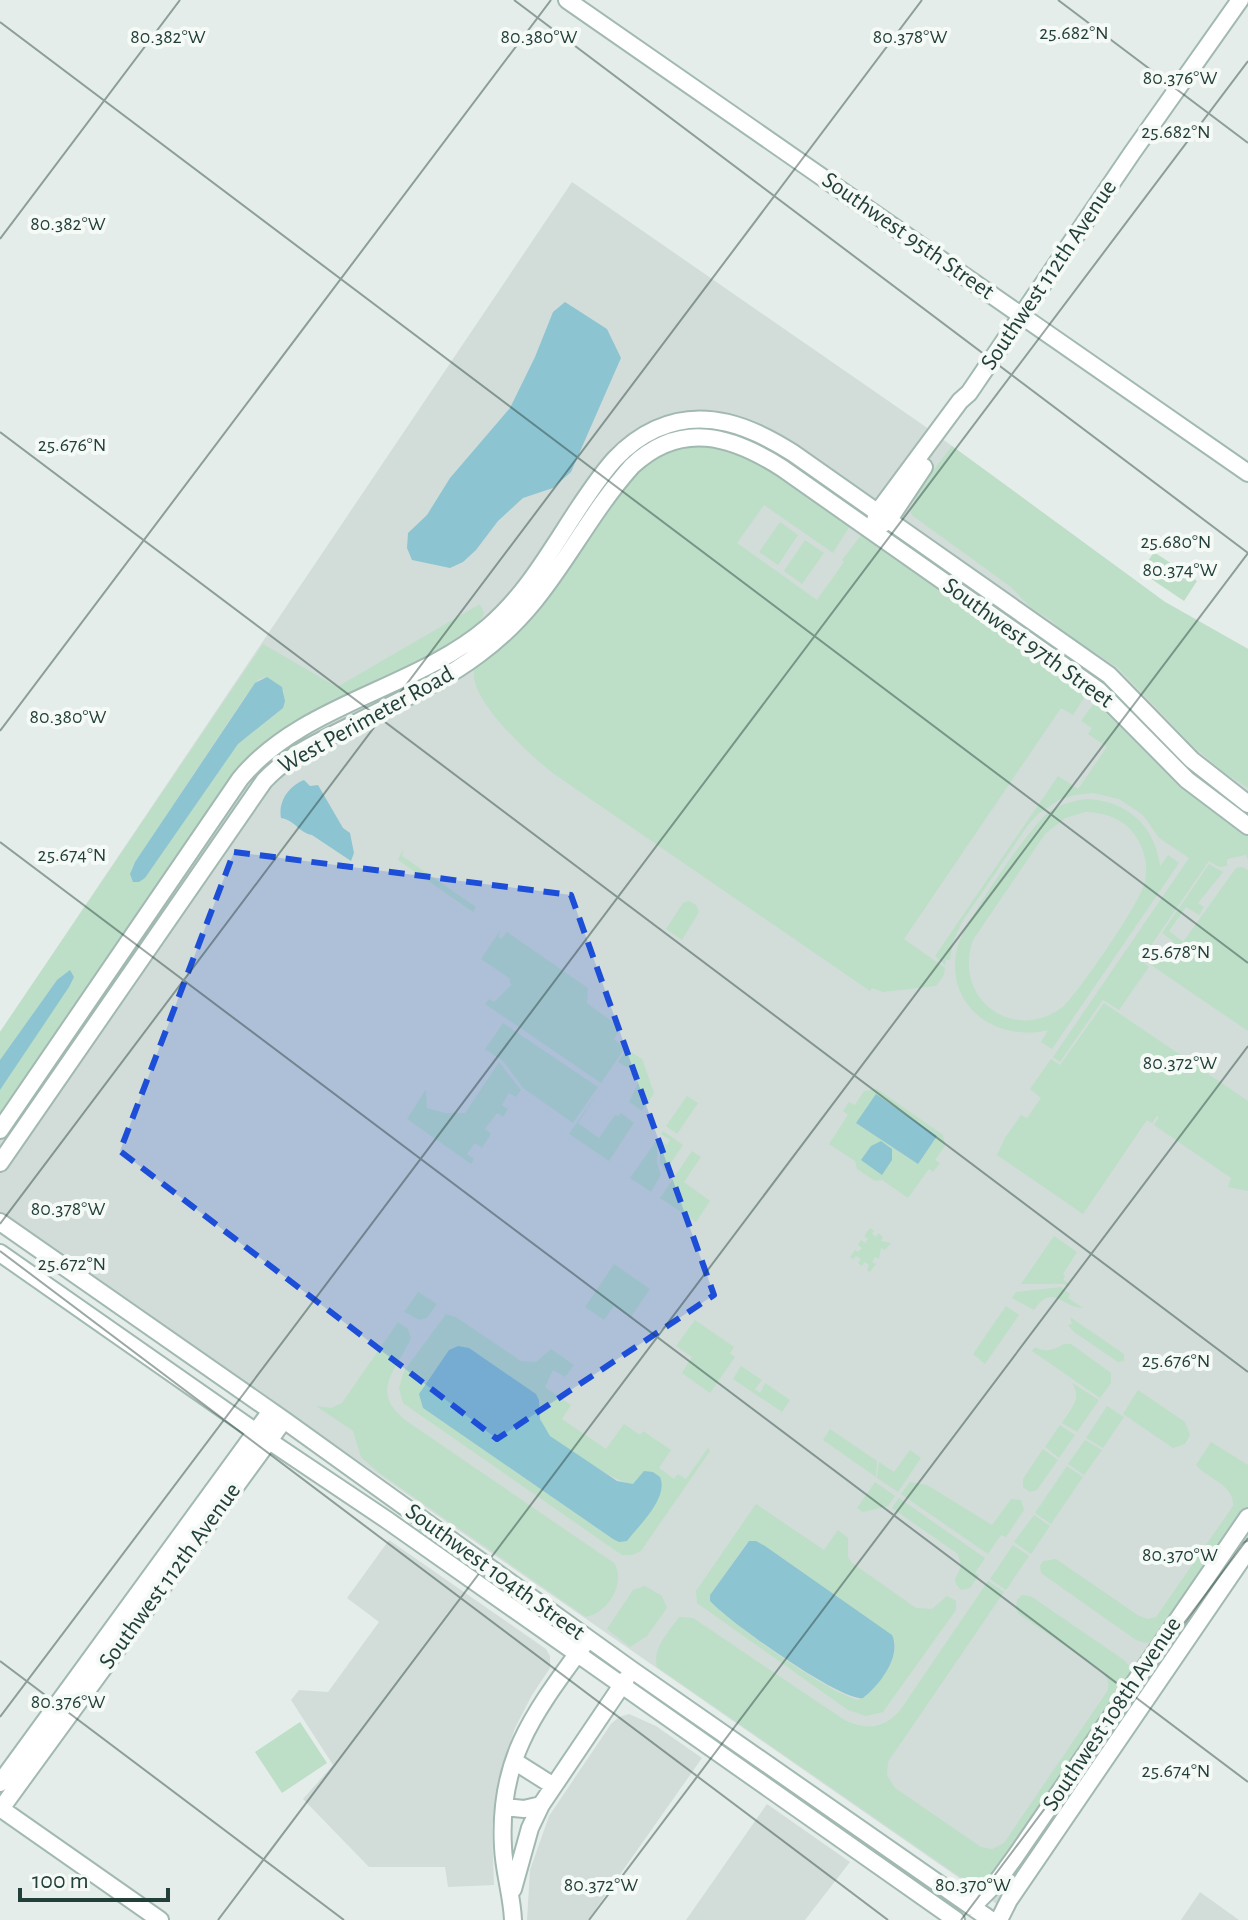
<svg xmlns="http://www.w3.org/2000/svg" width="1248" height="1920" viewBox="0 0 1248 1920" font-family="'Alegreya Sans',sans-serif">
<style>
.built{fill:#d2ddd9}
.green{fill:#bddec7;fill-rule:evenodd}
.water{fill:#8dc4d1}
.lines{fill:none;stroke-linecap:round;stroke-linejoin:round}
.secondary-casing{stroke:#a2b9b2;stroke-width:20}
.secondary{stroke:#fff;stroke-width:16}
.marked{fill:#1d4ed8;fill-opacity:0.2;stroke:#1d4ed8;stroke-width:6;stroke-dasharray:16 10;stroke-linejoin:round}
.ticks{fill:none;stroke:#233f39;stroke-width:2;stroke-opacity:0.45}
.labels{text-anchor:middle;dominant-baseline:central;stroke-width:8;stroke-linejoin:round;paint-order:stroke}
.street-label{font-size:24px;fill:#233f39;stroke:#f5faf7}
.ticks-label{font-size:20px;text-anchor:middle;fill:#233f39;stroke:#f5faf7;stroke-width:8;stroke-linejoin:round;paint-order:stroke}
</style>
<rect width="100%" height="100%" fill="#e4ede9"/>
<path class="built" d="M572,182L926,427L1165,602L1248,649V1561L1011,1914L0,1212V1032Z
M389,1540L546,1649L550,1656V1668L532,1695L515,1728L501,1771L492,1827L494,1885L448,1887L445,1867H369L303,1799L333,1765L291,1700L299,1690L328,1692L379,1622L347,1598Z
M629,1714L656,1726L702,1758L588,1920H527L530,1870L549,1816L611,1724L619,1717Z
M767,1804L850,1862L805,1920H686Z
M1200,1892L1239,1920H1181Z"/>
<path class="green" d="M705,444L751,454L851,524L833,553L764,505L737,543L817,600L844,562L842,560L862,534L1089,690L1073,715L1061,708L904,939L945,968L944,975L936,986L883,992L872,988L870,991L554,774C532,757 464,696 475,667L623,486C647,461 669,446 705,444Z
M952,446L1165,602L1248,649V788L1226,774L1194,747L1117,667L1062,631L1051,620L1032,609L1011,587L913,516L910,511L921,486Z
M780,522L798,535L778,565L759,552Z
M805,540L824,553L802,584L784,571Z
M1154,552L1197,581L1184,601L1141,572Z
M480,604L484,613L480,623L444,649L277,737L0,1121V1090L74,977L57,980L0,1060V1032L263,644L337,687ZM267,677L284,691L283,708L238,744L145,878L139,882H133L131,870L135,862L243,700L259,679Z
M1097,699L1248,832V860L1246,855L1227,859V866L1219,867L1209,861L1141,960L1149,967L1119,1010L1103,1000L1060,1062L1053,1057L1189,858L1159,838L1143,815L1119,799L1093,793L1075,795L1059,800L1038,814L1028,825L962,922L953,942L950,960H946L945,965L935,956L1058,776L1078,789L1107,747L1088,734L1092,728L1081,721Z
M1089,799C1129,802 1155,827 1160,866L1168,855L1179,863L1052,1049L1041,1042L1048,1030C997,1043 944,1006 957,949C961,927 1030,826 1049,812C1060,804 1075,800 1089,799ZM1085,812C1102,812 1118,817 1130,829C1143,843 1149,863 1145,881C1141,903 1081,988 1064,1006C1015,1045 952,999 973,940L1045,834L1065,818Z
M403,849L402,856L476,907L473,912L398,860Z
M1209,864L1223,872L1198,903L1204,907L1199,915L1186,907L1169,931L1183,942L1236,868L1242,867L1248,870V1031L1145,961L1149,952L1161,959L1173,941L1162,933Z
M689,901L696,905L699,912L682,940L666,929L683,903Z
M501,929L498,936L501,939L507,932L588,988L587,1003L621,1028L614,1039L621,1045L623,1051L601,1083L485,1004L489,999L494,1002L511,985L509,978L481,959Z
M1104,1003L1248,1101V1191L1228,1187L1231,1178L1154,1125L1159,1117L1157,1116L1152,1123L1147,1120L1083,1214L997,1155L1005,1138L1021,1115L1027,1118L1041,1098L1030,1089L1051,1059L1060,1065Z
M503,1023L598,1087L573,1123L523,1088L503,1061L485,1049Z
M631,1052L642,1059L654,1093L642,1111L629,1102L639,1081L630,1075L636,1067L631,1064L628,1068L618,1062L624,1053Z
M499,1062L521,1090L516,1097L509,1093L502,1105L508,1109L503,1117L497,1113L485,1129L491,1134L482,1148L475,1143L467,1154L474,1159L471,1164L407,1119L426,1089L427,1108L445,1113H465Z
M600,1089L578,1123L599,1138L615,1115L618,1116L621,1113L634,1123L609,1161L569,1134Z
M877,1089L943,1135L945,1146L935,1160L940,1163L933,1172L929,1169L908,1198L882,1180L875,1181L857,1169L855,1161L829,1144L848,1115L843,1111L849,1102L855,1105L864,1091Z
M687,1096L698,1103L677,1134L666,1126Z
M663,1131L683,1145L665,1172L660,1162V1140L667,1145L670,1140L661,1134Z
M658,1138L657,1163L661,1175L651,1192L630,1178Z
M692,1151L701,1157L684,1182L710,1201L696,1222L660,1198Z
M870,1228L874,1231L872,1234L876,1237L878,1233L883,1237L881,1241L891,1243L885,1250L881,1248L879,1259L875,1257L872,1262L876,1264L870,1272L867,1270L869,1265L865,1262L862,1266L858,1263L861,1259L856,1256L853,1259L850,1257L855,1250L858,1252L862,1248L858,1245L861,1240L865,1243L868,1239L864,1236Z
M1054,1236L1077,1252L1063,1274L1065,1276L1063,1280L1070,1284L1068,1287L1064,1284H1021Z
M614,1264L650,1289L631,1317L614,1306L604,1320L585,1307Z
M1061,1287L1070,1294L1068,1298L1083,1308C1062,1308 1053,1282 1034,1310L1012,1298L1016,1292Z
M418,1292L437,1304L427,1318L419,1320L404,1312Z
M1006,1306L1019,1315L985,1364L973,1354Z
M446,1314L456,1317L521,1361L536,1362L551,1349L574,1365L565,1377L553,1370L545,1387L571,1405L562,1419L606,1449L624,1424L640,1435L643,1431L671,1450L659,1468L674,1479L678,1474L686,1479L708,1448L710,1451L641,1551L632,1555H622L403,1403L399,1388L404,1371ZM540,1407C539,1416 540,1423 546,1431C555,1444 618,1484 633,1484L613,1539L423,1408Z
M1070,1317L1124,1354V1361L1118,1362L1074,1332L1068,1325L1072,1324Z
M695,1320L734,1347L730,1353L735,1357L710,1393L682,1373L692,1357L676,1346Z
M398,1322L408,1329L411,1338C398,1369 368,1390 405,1420L614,1563C627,1582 608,1613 586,1617L378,1472L361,1457L353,1431L316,1406L331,1408L342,1403Z
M1064,1344H1071L1111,1373V1383L1100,1398L1032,1351L1035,1347C1046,1353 1054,1350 1064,1344Z
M741,1366L762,1380L755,1389L760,1393L765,1383L790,1400L782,1412L733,1379Z
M1072,1383L1099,1400L1077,1432L1062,1423C1070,1410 1083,1398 1072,1383Z
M1138,1390L1185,1422L1190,1435L1185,1444L1173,1448L1123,1414Z
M1107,1406L1124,1417L1103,1448L1086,1438Z
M1060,1425L1075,1435L1059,1458L1045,1447Z
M830,1429L877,1461L876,1477L823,1440Z
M1085,1440L1102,1450L1084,1475L1068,1464Z
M1211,1442L1248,1465V1507L1155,1641L1145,1643L1136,1640L1041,1573L1040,1566L1043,1561L1056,1559L1139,1616L1148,1619L1156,1617L1233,1506C1235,1485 1208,1479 1196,1465Z
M1043,1449L1058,1460L1037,1490L1030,1492L1023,1487V1479Z
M910,1450L921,1458L898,1492L877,1478L879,1462L894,1472Z
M1067,1466L1083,1477L1051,1524L1035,1513Z
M875,1482L895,1496L888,1506L863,1512L857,1508Z
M910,1482L927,1485L992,1525L1011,1499L1021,1500L1024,1510L1006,1537L1001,1535L988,1554L901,1494Z
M899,1498L985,1558L975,1573L979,1575L970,1588L961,1590L956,1584L955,1579L961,1567L958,1554L892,1508Z
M756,1504L824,1550L838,1530L848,1538V1557L852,1563L916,1608L932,1609L947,1596L956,1601V1610L883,1712L866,1716L848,1710L697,1603L696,1591ZM747,1543L895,1641C897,1663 877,1690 857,1700C819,1687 740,1630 710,1601V1595Z
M1034,1515L1050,1526L1031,1554L1014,1542Z
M1013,1545L1029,1556L1006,1590L990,1579Z
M988,1581L1004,1592L888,1762L887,1775L895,1788L981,1847L992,1849L1004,1843L1108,1690V1680L1102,1671L1019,1614L1016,1609L1017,1600L1022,1595L1032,1597L1124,1660L1130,1667L1129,1681L990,1884L979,1890L657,1667C652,1648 669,1632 679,1617L693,1618L843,1719C866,1731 885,1729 901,1709Z
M645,1586L662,1596L667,1608L647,1636L630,1647L607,1629L633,1590Z
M300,1722L327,1763L282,1793L255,1752Z"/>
<path class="water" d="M565,302L607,329L621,358L571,472L553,488L523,498L498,521L476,550L463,562L450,568L412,560L407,548L408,533L427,515L450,478L510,408L535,357L553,312Z
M267,677L282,687L285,701L283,708L238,744L145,878L139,882H133L130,874L135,862L255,683Z
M304,780L310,786L318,785L343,828L350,833L354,853L351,861L312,835C299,833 295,820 281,818C278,801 289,786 304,780Z
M70,970L74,977L69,987L0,1090V1060L57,980Z
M876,1094L937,1136L918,1164L856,1123Z
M881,1141L892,1149V1160L882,1175L861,1160L871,1146Z
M458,1346L469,1348L536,1394L539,1400L540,1419L550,1436L617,1481L633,1484L644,1471L653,1472L660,1477C669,1498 639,1525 627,1541L619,1542L613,1539L423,1408L419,1394L449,1350Z
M749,1541H756L765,1546L892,1635C902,1656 880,1685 863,1698C841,1702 728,1621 710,1601V1595Z"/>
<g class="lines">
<g class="secondary-casing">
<path id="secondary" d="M567,0L1248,473
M875,521L877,513L960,401L969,393L1132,153L1240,0
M881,525L888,521L924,467
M0,1130L240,779C301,704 416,689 488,627C527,594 552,548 580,506C602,474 619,446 656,429C704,407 751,426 793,453L1109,675L1192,760L1248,804
M0,1163L264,781C290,753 323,740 356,723C397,702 442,682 479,654C552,601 575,530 632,466C681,420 732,436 782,468L1098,690L1187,780L1248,826
M0,1222L284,1420L632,1670L991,1920
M0,1253L256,1432L387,1520L956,1920
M514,1761L552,1785
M0,1783L271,1411
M504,1807L524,1809L541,1805
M0,1808L160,1920
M0,1810L284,1420
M513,1889L530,1828L541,1805L626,1679
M972,1907L996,1883L1015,1857L1248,1517
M513,1920C512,1895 504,1872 503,1847C498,1759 534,1713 583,1646
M999,1920L1009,1900L1248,1550"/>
</g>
<use href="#secondary" class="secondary"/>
</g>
<path class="marked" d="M234,852L571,895L714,1295L497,1439L120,1151Z"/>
<path class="ticks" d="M514,0L1248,553M1058,0L1248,143M0,22L1248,963M0,239L180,0M0,432L1248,1372M0,731L551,0M0,842L1248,1782M0,1224L922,0M0,1251L888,1920M0,1661L344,1920M0,1717L1248,61M218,1920L1248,553M589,1920L1248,1046M961,1920L1248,1538"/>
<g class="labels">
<g class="street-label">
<text transform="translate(908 236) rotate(35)">Southwest 95th Street</text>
<text transform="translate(1049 275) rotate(-56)">Southwest 112th Avenue</text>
<text transform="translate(1028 643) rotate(36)">Southwest 97th Street</text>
<text transform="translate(366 720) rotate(-29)">West Perimeter Road</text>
<text transform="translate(495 1572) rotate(36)">Southwest 104th Street</text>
<text transform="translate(170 1576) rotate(-54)">Southwest 112th Avenue</text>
<text transform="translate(1112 1714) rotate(-56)">Southwest 108th Avenue</text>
</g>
</g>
<g class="ticks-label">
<text x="1074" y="39">25.682°N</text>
<text x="168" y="43">80.382°W</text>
<text x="539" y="43">80.380°W</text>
<text x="910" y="43">80.378°W</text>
<text x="1180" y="84">80.376°W</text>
<text x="1176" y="138">25.682°N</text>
<text x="68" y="230">80.382°W</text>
<text x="72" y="451">25.676°N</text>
<text x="1176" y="548">25.680°N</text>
<text x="1180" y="576">80.374°W</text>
<text x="68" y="723">80.380°W</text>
<text x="72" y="861">25.674°N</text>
<text x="1176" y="958">25.678°N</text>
<text x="1180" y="1069">80.372°W</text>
<text x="68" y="1215">80.378°W</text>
<text x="72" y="1270">25.672°N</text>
<text x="1176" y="1367">25.676°N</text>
<text x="1180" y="1561">80.370°W</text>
<text x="68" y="1708">80.376°W</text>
<text x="1176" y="1777">25.674°N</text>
<text x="601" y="1891">80.372°W</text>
<text x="973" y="1891">80.370°W</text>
</g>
<path d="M20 1888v12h148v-12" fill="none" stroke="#233f39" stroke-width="4"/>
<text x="32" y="1888" font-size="24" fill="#233f39" stroke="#f5faf7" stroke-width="6" paint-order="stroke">100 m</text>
</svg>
